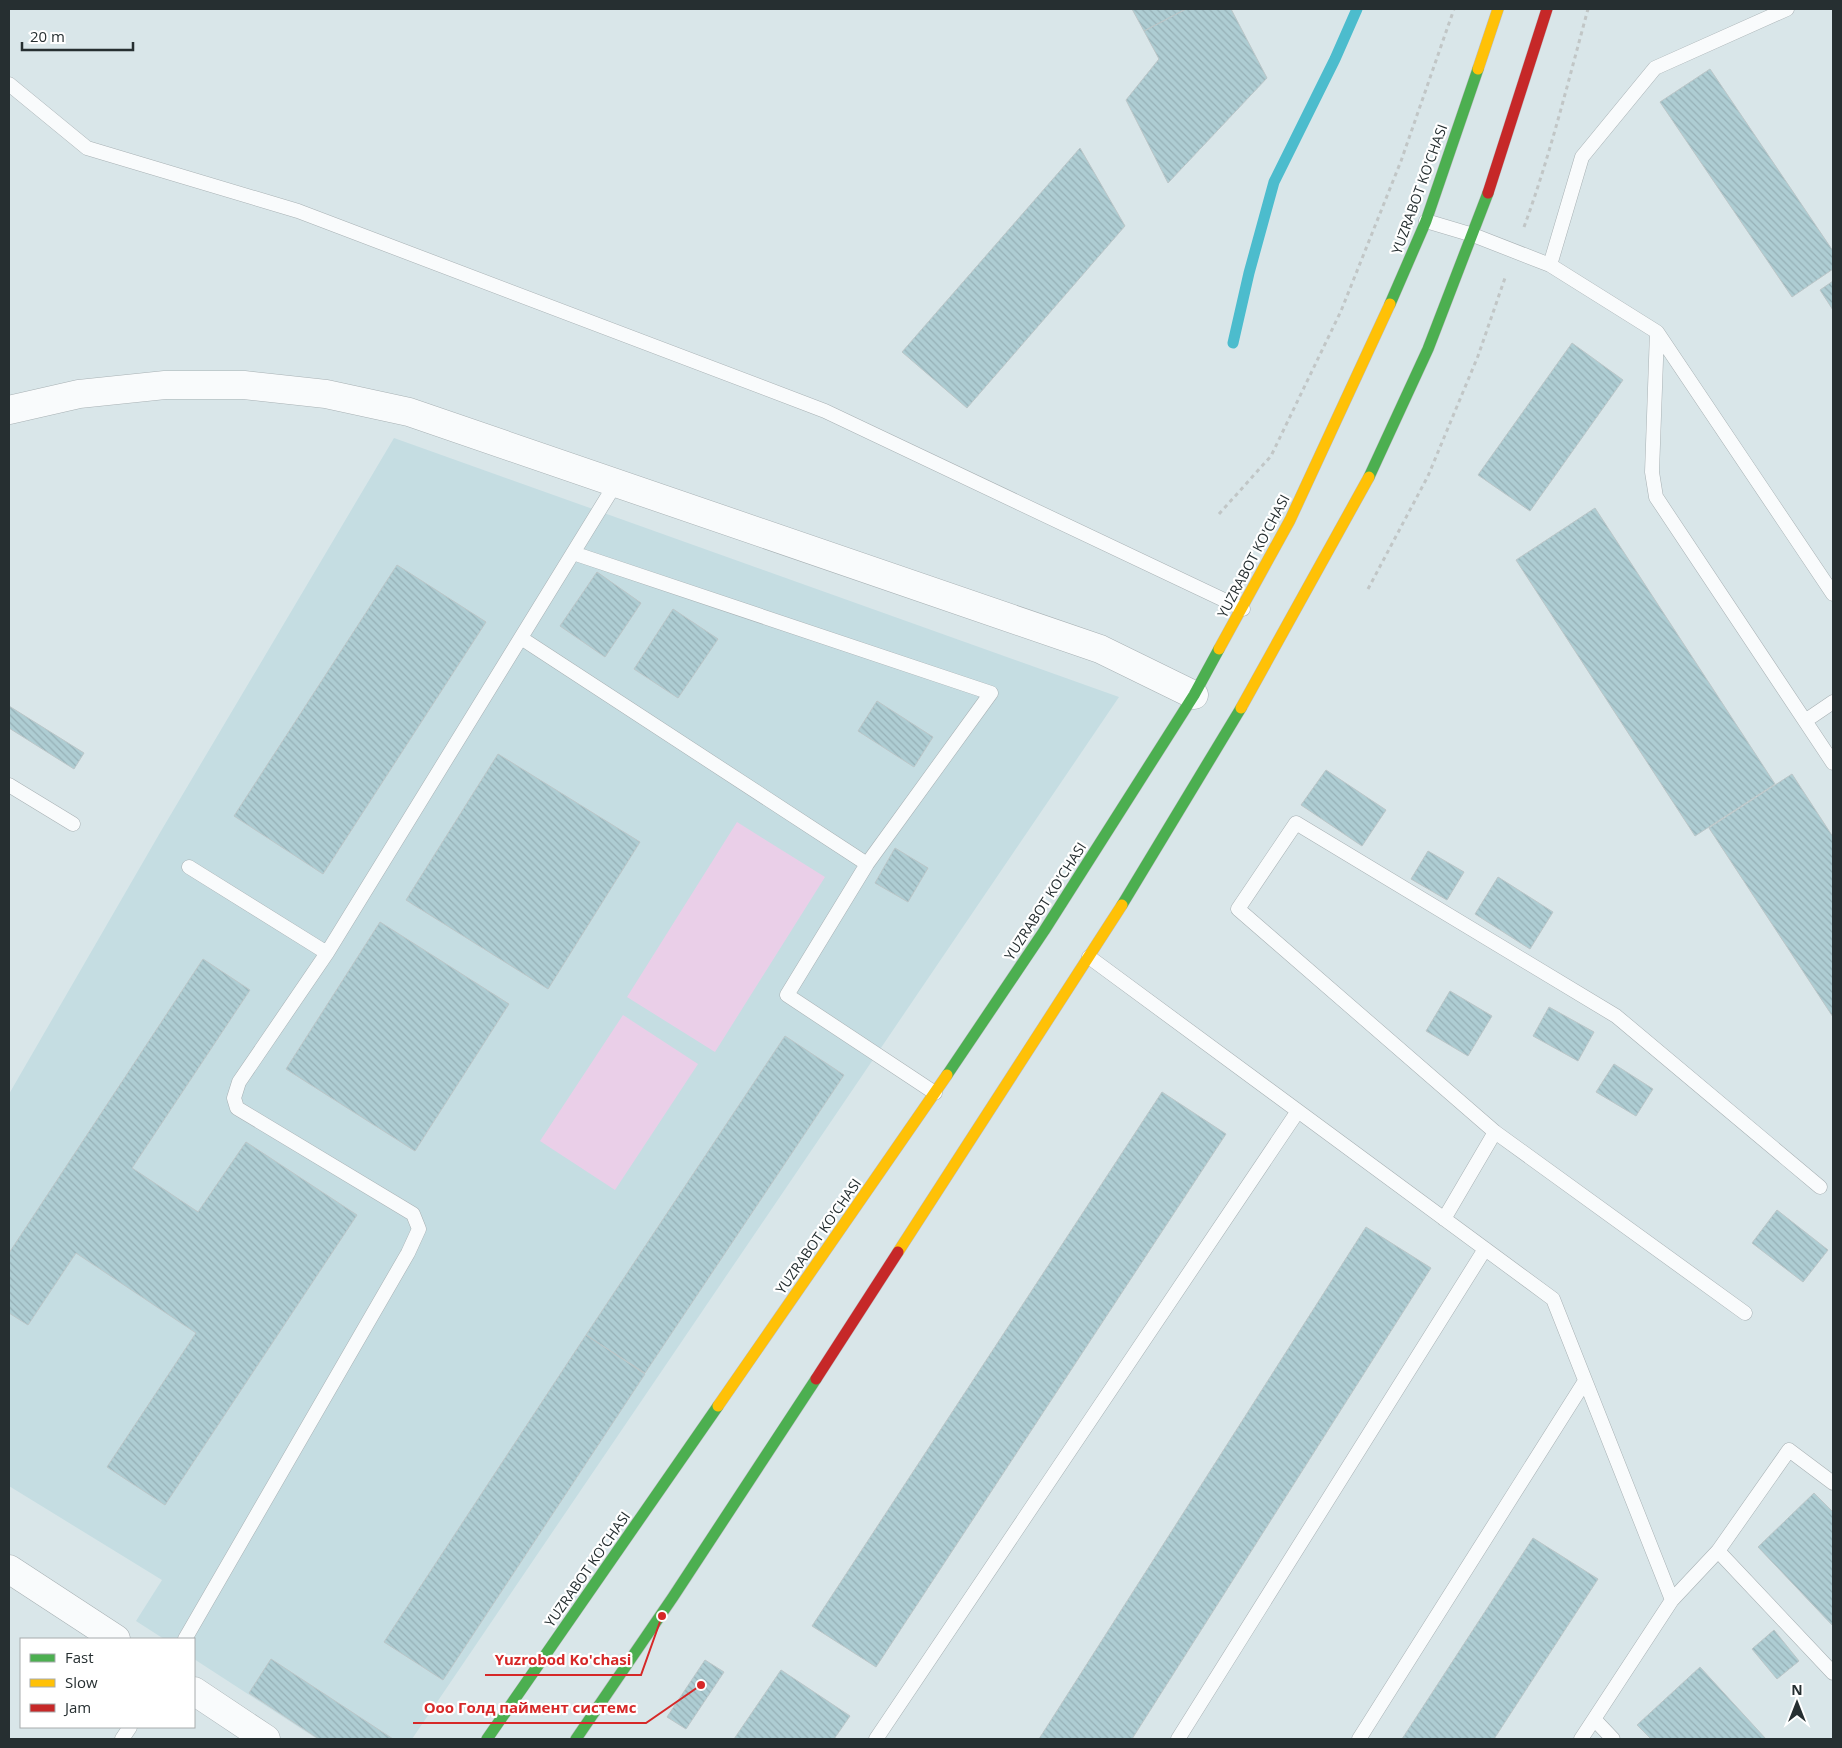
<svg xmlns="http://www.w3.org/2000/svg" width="1842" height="1748" viewBox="0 0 1842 1748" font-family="'Open Sans',sans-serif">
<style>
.built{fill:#c5dde2}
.green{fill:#eacfe8}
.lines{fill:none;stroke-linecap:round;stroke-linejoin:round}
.stream{stroke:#4cbccd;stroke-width:11}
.building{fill:url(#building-back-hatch);stroke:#bbc6c8}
.lane-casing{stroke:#a8b1b4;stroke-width:15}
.street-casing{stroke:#a8b1b4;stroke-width:29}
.fast-casing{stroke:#bcbcc2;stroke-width:12}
.slow-casing{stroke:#bcbcc2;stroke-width:12}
.jam-casing{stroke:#bcbcc2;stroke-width:12}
.path{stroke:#c1c6c6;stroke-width:3;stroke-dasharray:4 4;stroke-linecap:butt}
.lane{stroke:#f9fbfc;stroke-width:14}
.street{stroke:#f9fbfc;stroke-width:28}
.fast{stroke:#4caf50;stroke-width:11}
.slow{stroke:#ffc107;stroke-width:11}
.jam{stroke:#c62828;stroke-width:11}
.labels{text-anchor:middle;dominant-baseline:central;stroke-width:4.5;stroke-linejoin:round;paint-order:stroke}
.street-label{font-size:14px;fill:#262f31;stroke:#fff}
.leader{fill:none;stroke:#d62828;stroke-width:2}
.callout-dot{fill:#d62828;stroke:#fff;stroke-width:2}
.callout-label{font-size:15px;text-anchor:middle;font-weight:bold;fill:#d62828;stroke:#fff;stroke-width:4.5;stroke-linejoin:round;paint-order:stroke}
</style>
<defs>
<pattern id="building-back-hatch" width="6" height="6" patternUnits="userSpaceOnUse" patternTransform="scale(1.25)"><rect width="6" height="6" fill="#aecdd3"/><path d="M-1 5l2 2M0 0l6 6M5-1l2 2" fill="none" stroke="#96b0b6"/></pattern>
</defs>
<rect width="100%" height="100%" fill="#d9e6e9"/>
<path class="built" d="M394,438L1119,697L412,1739H317L194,1659V1639H164L136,1621L162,1580L9,1486V1094L161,831Z"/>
<path class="green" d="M737,822L825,877L715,1052L627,997Z
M623,1015L698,1064L615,1190L540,1141Z"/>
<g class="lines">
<path class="stream" d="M1233,343L1249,273L1274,182L1335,59L1357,9"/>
</g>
<path class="building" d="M1132,9H1186L1144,31Z
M1186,9H1231L1267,78L1168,183L1126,100L1159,59L1144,31Z
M1710,69L1833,251V269L1792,297L1660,102Z
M1080,148L1125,226L967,408L902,352Z
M1833,281V310L1820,290Z
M1572,343L1623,380L1530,511L1478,475Z
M1595,508L1775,784L1695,836L1516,560Z
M397,565L486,622L323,874L234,816Z
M597,572L641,603L605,657L560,626Z
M673,609L718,639L678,698L634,669Z
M877,701L933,737L914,767L858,731Z
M9,706L84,753L74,769L9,728Z
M498,754L640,842L548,989L406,900Z
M1326,770L1386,810L1362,846L1301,805Z
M1792,774L1833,837V1017L1709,828Z
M895,848L928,868L908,902L875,883Z
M1428,851L1464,872L1447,900L1411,879Z
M1498,877L1553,912L1530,949L1475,914Z
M380,922L509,1004L415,1151L286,1069Z
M203,959L250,990L132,1168L198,1212L246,1142L357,1215L165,1505L107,1467L196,1333L76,1253L28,1325L9,1313V1253Z
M1450,991L1492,1016L1468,1056L1426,1031Z
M1549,1007L1594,1032L1578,1061L1533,1036Z
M785,1036L844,1075L645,1373L586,1335Z
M1614,1064L1653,1089L1636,1116L1596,1092Z
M1162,1092L1226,1134L876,1667L812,1626Z
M1777,1210L1828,1250L1803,1282L1752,1243Z
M1366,1227L1431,1268L1132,1739H1039Z
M586,1335L645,1374L443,1680L384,1642Z
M1814,1493L1833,1512V1626L1758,1547Z
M1533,1538L1598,1579L1494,1739H1402Z
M1774,1630L1799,1661L1777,1679L1752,1649Z
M271,1659L393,1739H319L249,1693Z
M705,1660L724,1672L686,1729L667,1717Z
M1700,1667L1766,1739H1651L1637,1725Z
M781,1670L850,1716L834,1739H734Z"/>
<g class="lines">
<g class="lane-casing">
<path id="lane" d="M9,84L87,148L298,211L825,411L1243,609
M1426,221L1473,235L1550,265L1657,332L1833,594
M1550,265L1582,157L1655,68L1787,9
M1657,332L1652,472L1656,497L1833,763
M573,553L991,693L867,864L787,995L935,1093
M521,638L867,864
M1805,721L1833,702
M9,785L73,824
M189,867L327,953
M1089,957L1553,1299L1672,1600L1581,1739
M1444,1219L1495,1132
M1745,1313L1495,1132L1238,909L1296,823L1616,1016L1820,1187
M1718,1551L1833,1673
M1672,1600L1718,1551L1789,1450L1833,1483
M185,1639L408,1253L419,1229L413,1214L237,1108L234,1098L239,1082L327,953L616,483
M1595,1720L1613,1739
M122,1739L130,1727
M876,1739L1298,1111
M1178,1739L1485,1249
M1359,1739L1585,1381"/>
</g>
<g class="street-casing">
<path id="street" d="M9,410L79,394L165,385H244L326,394L409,412L1100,649L1194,695
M9,1569L116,1639
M194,1691L266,1739"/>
</g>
<g class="fast-casing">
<path id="fast" d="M1390,304L1426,221L1478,69
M1369,477L1428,349L1488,193
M1122,905L1241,708
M947,1075L1044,931L1194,695L1219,649
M487,1739L718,1406
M576,1739L673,1597L816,1379"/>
</g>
<g class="slow-casing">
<path id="slow" d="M1478,69L1498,9
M1219,649L1290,520L1390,304
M1241,708L1369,477
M898,1252L1122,905
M718,1406L947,1075"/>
</g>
<g class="jam-casing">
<path id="jam" d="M1488,193L1547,9
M816,1379L898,1252"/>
</g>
<path class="path" d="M1524,227C1550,156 1568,82 1588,9
M1219,514L1271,456L1341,311L1401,161L1454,9
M1368,589L1428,476L1478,356L1506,275"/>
<use href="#lane" class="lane"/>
<use href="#street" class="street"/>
<use href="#fast" class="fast"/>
<use href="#slow" class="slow"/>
<use href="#jam" class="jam"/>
</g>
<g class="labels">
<g class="street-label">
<text transform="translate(1419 189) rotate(-70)">YUZRABOT KO'CHASI</text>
<text transform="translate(1253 556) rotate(-62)">YUZRABOT KO'CHASI</text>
<text transform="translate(1045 901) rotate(-57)">YUZRABOT KO'CHASI</text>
<text transform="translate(818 1236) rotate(-55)">YUZRABOT KO'CHASI</text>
<text transform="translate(587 1569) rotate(-55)">YUZRABOT KO'CHASI</text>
</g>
</g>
<path class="leader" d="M662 1616L641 1675H485M701 1685L646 1723H413"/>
<g class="callout-dot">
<circle cx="662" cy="1616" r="5"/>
<circle cx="701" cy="1685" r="5"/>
</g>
<g class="callout-label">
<text x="563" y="1665">Yuzrobod Ko'chasi</text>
<text x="530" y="1713">Ооо Голд паймент системс</text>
</g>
<rect width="1842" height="1748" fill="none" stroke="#262f31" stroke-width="20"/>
<rect x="20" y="1638" width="175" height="90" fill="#ffffff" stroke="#a8acad"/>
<rect x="30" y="1654" width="25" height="8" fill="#4caf50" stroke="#a8acad"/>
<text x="65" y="1663" font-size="15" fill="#262f31">Fast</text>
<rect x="30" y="1679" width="25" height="8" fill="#ffc107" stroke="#a8acad"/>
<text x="65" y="1688" font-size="15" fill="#262f31">Slow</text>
<rect x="30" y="1704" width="25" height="8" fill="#c62828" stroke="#a8acad"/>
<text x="65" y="1713" font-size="15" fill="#262f31">Jam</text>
<g transform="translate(1797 1703)" stroke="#ffffff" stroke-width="4" paint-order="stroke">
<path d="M0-4L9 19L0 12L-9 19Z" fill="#262f31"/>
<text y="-8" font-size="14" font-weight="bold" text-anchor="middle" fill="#262f31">N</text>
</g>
<path d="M22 42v8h111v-8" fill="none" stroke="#262f31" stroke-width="2.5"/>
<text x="30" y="42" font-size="15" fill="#262f31" stroke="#ffffff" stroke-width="4" paint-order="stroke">20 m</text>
</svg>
